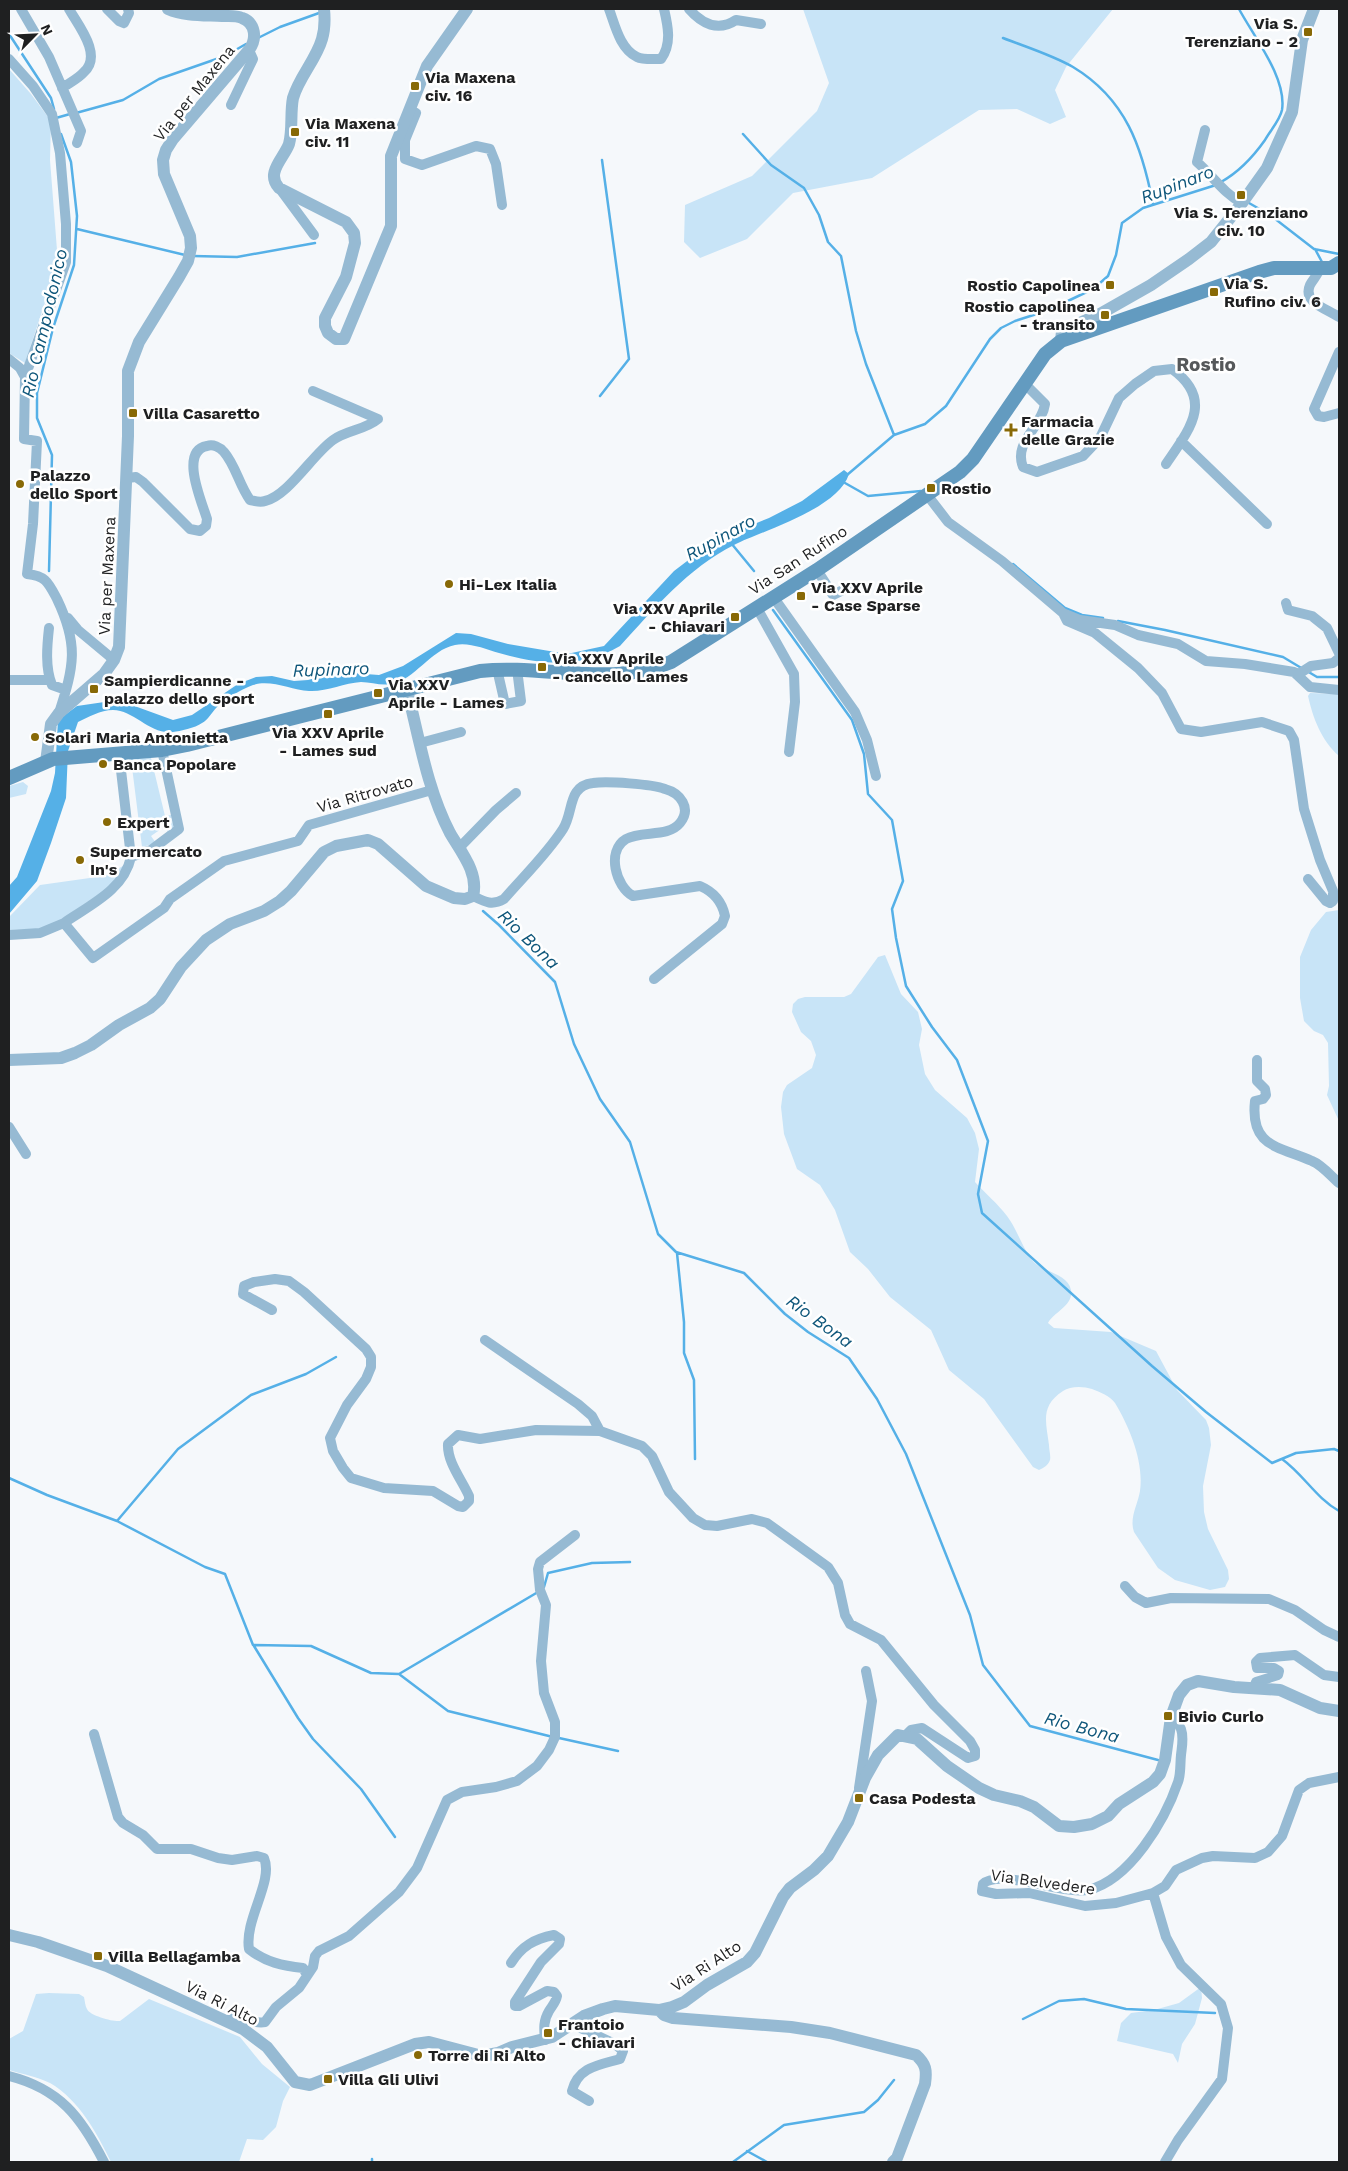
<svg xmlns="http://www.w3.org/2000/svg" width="1348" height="2171" viewBox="0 0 1348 2171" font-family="'Work Sans',sans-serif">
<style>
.green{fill:#c8e4f7}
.water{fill:#55b0e7}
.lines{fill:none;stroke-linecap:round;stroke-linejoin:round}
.stream{stroke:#55b0e7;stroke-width:2.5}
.minor{stroke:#96bad3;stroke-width:10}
.tertiary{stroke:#96bad3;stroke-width:12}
.secondary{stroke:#639bc0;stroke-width:14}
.poi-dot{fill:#886906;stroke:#fff;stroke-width:2}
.labels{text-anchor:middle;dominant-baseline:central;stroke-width:5;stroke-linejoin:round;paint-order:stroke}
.poi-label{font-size:16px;font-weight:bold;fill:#1f2021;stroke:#fff;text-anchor:start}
.street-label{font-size:16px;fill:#1f2021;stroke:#fff}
.water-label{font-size:18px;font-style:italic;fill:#0e567a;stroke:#fff}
.quarter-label{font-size:19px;font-weight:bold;fill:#55585a;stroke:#fff}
</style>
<rect width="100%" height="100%" fill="#f5f8fb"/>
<path class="green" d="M803,9H1113L1066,67L1055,90L1066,117L1050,124L1017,109L979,110L872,178L793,193L747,239L700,258L684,242L685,205L752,176L817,111L829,83Z
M9,69L31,94L51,121L50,160L58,263L25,363L9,353Z
M1310,693L1339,694V756C1321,740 1313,718 1308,696Z
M151,758L165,816L171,815L174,830L169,833L164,827L151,836L156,843L142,847L131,759Z
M23,782L28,786L26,794L9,798V786Z
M125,865L114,885L54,924L42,929L9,930V917L40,885L104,876Z
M1339,910V1121L1327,1095L1329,1086L1328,1043L1323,1035L1314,1031L1304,1021L1300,998V957L1311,930L1326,912Z
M885,955L901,994L918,1012L922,1029L919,1045L925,1074L935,1090L967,1118L975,1133L979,1149L975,1182C985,1193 998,1204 1007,1216C1017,1229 1022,1247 1032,1260C1041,1272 1068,1273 1071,1290C1074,1305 1054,1312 1048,1323L1054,1328L1111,1332L1156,1351L1177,1390L1206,1420L1209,1428L1211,1445L1203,1486L1204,1512L1208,1529L1228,1570L1229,1579L1225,1587L1210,1590L1175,1580L1158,1568L1134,1532C1129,1518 1138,1504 1140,1491C1144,1462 1130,1428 1115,1403C1110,1396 1100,1392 1092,1389C1083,1386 1070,1386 1063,1391C1040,1406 1046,1422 1049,1445C1049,1450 1051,1456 1050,1460C1048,1466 1043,1468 1039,1470L1033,1467L984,1399L949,1370L931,1330L890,1297L868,1269L850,1252L835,1210L820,1185L797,1169L784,1134L781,1107L783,1092L787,1085L812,1068L816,1055L811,1041L801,1032L792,1012L793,1004L798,999L805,997H844L851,994L878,957Z
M1201,1987L1202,1998L1195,2024L1182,2044L1178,2063L1173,2054L1117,2041L1121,2023L1131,2013L1154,2010L1179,2003Z
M49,1993L79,1994L84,1997C85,2001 85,2006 87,2009C90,2016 114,2022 120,2021L149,1999L240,2037L262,2064L290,2087L283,2101L276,2127L263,2140L247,2139L239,2162H111C97,2133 79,2100 50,2083C38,2077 22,2074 9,2070V2039L23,2031L36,1994Z"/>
<path class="water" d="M844,470L849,474C838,509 764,530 734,545C688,568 654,609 620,646C580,669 542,665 499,653C485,649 469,642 455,645C430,650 415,680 391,684C381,686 371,682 361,682C344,683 326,692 309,691C291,690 271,679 253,685C240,690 227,698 217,707C212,712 208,720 202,723C195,728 180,731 173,732C150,735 134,710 113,710C100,710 89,717 78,722L68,751L66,798L51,843L37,881L9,914V886L17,877L51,791L55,773L58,720L77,706L118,700L173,720L192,715L238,684L256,677L272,676L294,681L308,680L339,672L379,675L403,666L456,633L471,634L508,644L567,654L604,646L674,571L699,552L709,548L725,536L769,518L802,501Z"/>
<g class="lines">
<path class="stream" d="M9,34L51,98L54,109
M258,38L280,27L319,13
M1003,38C1026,47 1052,55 1073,67C1126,99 1142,147 1153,204
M76,113L123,100L159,79L225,56L246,44
M56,118L70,114
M743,134L771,165L804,188L819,215L828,242L841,256L856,331L866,364L894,435
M1221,182C1239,172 1253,157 1265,140C1270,131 1280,120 1282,110C1287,78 1254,37 1239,9
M1249,203L1270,215L1314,249L1339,254
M77,229L185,255
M1315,249L1322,262
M193,256L237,257L315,243
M600,396L629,359L602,160
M847,475L894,435L925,424L946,406L990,339L1001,328L1015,321L1049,310L1093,289L1108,276L1116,255L1122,223L1143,208L1216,185
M845,483L868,496L921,491
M731,543L754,571
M1013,564L1065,608L1082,615L1103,618
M49,571L52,455L37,418V393L53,328L74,265L77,216L71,162L61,134
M773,610L852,720L864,754L868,794L892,820L903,881L892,909L896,938L906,986L932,1027L957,1060L988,1141L978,1194L982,1213L1152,1366L1206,1412L1272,1463L1296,1453L1334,1449L1339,1451
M1118,621L1165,630L1283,657L1303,669
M1307,671L1317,677H1339
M483,911L499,925L555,982L574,1044L600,1099L630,1142L658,1234L676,1252L744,1273L785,1314L808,1332L849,1358L877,1399L906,1454L970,1615L983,1665L1030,1726L1158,1760
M677,1253L684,1322V1353L694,1380L695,1459
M1282,1459C1304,1475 1316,1498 1339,1511
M9,1478L47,1495L117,1521L205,1567L225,1574L253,1645L311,1646L371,1673L399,1674L538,1592
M117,1521L178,1449L251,1395L306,1374L336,1357
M544,1587L548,1573L592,1563L630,1562
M254,1646L298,1718L313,1739L361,1789L395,1837
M399,1674L448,1711L553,1737
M559,1738L618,1751
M1023,2019L1059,2001L1084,1999L1126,2009L1215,2013
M747,2151L767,2162
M372,2159V2162
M733,2162L784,2125L864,2112L878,2100L894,2080"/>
<path class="minor" d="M21,9L49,57L81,131L77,143
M107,9L119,21L124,23L129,13L128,9
M609,9C615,25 620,49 637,57C643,60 654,59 661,59C672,44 668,26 664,9
M689,9C702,24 718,32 736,20L761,24
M9,59L33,86L52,114L60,153L66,224V262L25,377L24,439L37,441L33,524L27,574C46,576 48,582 57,599C79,645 74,666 59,713
M62,88C69,83 78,79 84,72C103,55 78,25 69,9
M231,105L253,59L249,50
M410,110L416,113L405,140V159L422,165L476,146L490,149L496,164L502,205
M1205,130L1197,162C1213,176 1223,193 1242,203
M280,189L314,235
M1320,268C1318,275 1313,279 1310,285C1302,303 1328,309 1339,317
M1339,352L1314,409L1318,416L1324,417L1339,413
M9,359L20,368L25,377
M1025,384L1045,404C1042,427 1013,442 1023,467L1037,472L1083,456L1100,438L1119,398L1135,384L1154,371L1172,369C1215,400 1189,430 1166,464
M1181,441L1267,524
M127,478L136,477L143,482L190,529L200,531L206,526L207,519C202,502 179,451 207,446C213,444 220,447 224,452C236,466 239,485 250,500C255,501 260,503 265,501C288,496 313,454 333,440C347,430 365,430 378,419L313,391
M928,496L948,522L1002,561L1063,613L1080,620L1115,625L1138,635L1178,644L1206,661L1245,664L1294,672L1310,687L1339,690
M817,570L833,595L847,588
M774,598L855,712L867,740L876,776
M1286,603L1288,610L1312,616L1327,628L1339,653
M757,608L794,674L795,702L789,752
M1063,613L1067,621L1095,633L1138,668L1162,693L1181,729L1201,732L1262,722L1289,731L1294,740L1304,809L1320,860L1333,891V901L1330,903L1326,901L1308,879
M68,618L78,630L114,660
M49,628C47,646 45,668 52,685L66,690
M497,669L505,704L521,701L517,669
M1297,675L1311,666L1333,663L1339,658
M9,680H50
M420,743L461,732
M119,753L131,857
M459,848L496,810L516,793
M473,896C485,902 492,906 504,899C523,877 547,854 563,829C574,812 567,786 593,783C607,781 652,784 665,789C680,793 692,808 680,823C668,838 642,830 626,839C606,851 616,887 633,896L700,886C714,892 722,901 725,916L722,924L654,979
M64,923C90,905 124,890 131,857L151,850L179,829L162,750
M9,935L40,933L64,923L93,958L164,908L170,899L224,861L298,841L309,825L432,790
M1257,1060V1081L1265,1089L1266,1095L1263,1099L1255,1101C1250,1147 1278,1146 1312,1161C1322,1165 1331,1176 1339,1183
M9,1127L26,1154
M272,1310L243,1294L244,1286L254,1282L275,1279L289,1281L304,1292L366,1349L371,1357V1367L366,1379L347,1405L330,1438L333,1451L343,1468L351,1478L384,1488L433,1491L458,1506L463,1507L469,1501V1496C462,1480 447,1462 448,1444L458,1435L480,1439L536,1430L600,1431L642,1446L652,1456L669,1492L693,1518L705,1525L717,1526L752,1519L767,1523L828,1567L838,1583L845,1615L850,1624L881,1640L934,1705L970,1741L975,1750V1756L968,1758L922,1728L911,1730L906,1735
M485,1340L578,1404L592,1416L600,1431
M1125,1586L1135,1597L1146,1603L1171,1598L1269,1599L1295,1610L1324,1630L1339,1637
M1254,1687L1256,1682L1278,1675L1279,1671L1274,1668H1257L1256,1662L1260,1658L1295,1655L1324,1675L1339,1677
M1171,1717C1175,1720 1179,1724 1181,1729C1184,1737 1182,1746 1181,1755C1180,1764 1181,1774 1178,1782C1165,1820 1130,1880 1088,1890C1065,1895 999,1868 983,1884L982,1891L996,1894L1029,1893L1085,1906L1116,1903L1153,1893L1165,1886L1176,1870L1202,1858L1213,1856L1255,1858L1268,1852L1282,1836L1299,1790L1309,1783L1339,1777
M94,1734L118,1817L123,1823L143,1835L157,1849H191L218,1858L232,1860L257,1856L264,1858C274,1881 244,1920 249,1949C265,1962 283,1966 303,1968L307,1975
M859,1788L872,1701L866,1671
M1153,1893L1166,1937L1181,1965L1221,2004L1228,2028L1222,2079L1178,2140L1165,2162
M511,1963C522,1946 534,1939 554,1935L560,1939L559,1944L541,1962L515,2002V2006H519L547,1991L554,1992L557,1996C556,2002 552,2006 549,2011C543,2021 544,2029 545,2040
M227,2020C240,2013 251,2025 265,2022L276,2007L299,1988L313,1967L315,1956L319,1951L349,1936L399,1892L417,1868L447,1800L462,1792L496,1787L517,1781L537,1766L549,1750L555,1737V1722L544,1693L541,1661L546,1605L540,1590L538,1569L540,1562L575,1535
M572,2024L615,2044L623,2051L620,2059C599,2065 578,2067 572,2091L589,2101
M9,2076C60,2089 81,2117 104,2162"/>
<path class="tertiary" d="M324,9C325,19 325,29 322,39C316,60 299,77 293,98C290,113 293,129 289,144C284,158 265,173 279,188L346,222L354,233L355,243L346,277L325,318V326L328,333L336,339H344L391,226V156L427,66L467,9
M1061,341L1062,331L1100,314L1151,285L1189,259L1211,242L1242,203L1267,168L1292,112L1302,40L1314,9
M46,762L51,724L59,713L104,674L114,660L119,647L128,436V371L139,342L179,277L188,261L191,248L190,236L164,174L163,160L166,150L173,139L249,50C257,39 256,23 242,18C236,15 228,16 222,16C204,15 184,16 168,9
M9,1060L61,1058L75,1053L91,1045L119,1025L150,1008L160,999L181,967L206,940L230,924L264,911L280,901L291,891L324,852L336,846L368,840L378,844L426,886L454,898L465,899L473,896C479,873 461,852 450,833C427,789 419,737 407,690
M9,1935L38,1942L107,1966L243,2029L267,2047L295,2082L310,2085L415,2044L429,2042L482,2056L498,2053L512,2047L552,2037L584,2016L603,2009L615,2006L659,2010L672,2007L684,2002L707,1985L747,1962L755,1953L783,1897L790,1888L814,1870L828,1856L848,1822L865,1778L878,1755L898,1735L917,1739L947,1766L979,1788L994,1795L1020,1801L1034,1807L1059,1826L1074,1827L1092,1824L1108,1816L1119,1804L1153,1782L1160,1774L1165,1760L1171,1717L1179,1695L1187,1685L1198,1681L1234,1687L1280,1690L1320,1708L1339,1711
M659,2010L664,2015L673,2018L791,2027L830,2033L916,2055C926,2064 927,2070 925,2084L897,2158L893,2162"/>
<path class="secondary" d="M9,778L53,759L162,750L187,745L480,671C544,664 610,688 671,662L817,570L960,472L973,459L1045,354L1061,341L1259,272L1274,268H1331L1339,263"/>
</g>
<g class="poi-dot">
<rect x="1303" y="27" width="10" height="10" rx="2.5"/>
<rect x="410" y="81" width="10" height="10" rx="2.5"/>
<rect x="290" y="127" width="10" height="10" rx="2.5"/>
<rect x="1236" y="190" width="10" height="10" rx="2.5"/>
<rect x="1105" y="280" width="10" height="10" rx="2.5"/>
<rect x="1209" y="287" width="10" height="10" rx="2.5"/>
<rect x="1100" y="310" width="10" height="10" rx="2.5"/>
<rect x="128" y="408" width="10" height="10" rx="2.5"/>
<path d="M1008.5 422.5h5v5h5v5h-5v5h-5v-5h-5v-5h5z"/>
<circle cx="20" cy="484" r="5"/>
<rect x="926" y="483" width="10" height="10" rx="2.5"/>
<circle cx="449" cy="584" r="5"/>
<rect x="796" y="591" width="10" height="10" rx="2.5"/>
<rect x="730" y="612" width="10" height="10" rx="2.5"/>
<rect x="537" y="662" width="10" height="10" rx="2.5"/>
<rect x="89" y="684" width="10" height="10" rx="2.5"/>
<rect x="373" y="688" width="10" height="10" rx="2.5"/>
<rect x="323" y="709" width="10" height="10" rx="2.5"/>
<circle cx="35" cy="737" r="5"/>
<circle cx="103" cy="764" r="5"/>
<circle cx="107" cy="822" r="5"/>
<circle cx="80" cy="860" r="5"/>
<rect x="1163" y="1711" width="10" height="10" rx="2.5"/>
<rect x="854" y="1793" width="10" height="10" rx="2.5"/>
<rect x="93" y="1951" width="10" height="10" rx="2.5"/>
<rect x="543" y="2028" width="10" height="10" rx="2.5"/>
<circle cx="418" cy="2055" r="5"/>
<rect x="323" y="2074" width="10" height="10" rx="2.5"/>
</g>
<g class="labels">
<g class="poi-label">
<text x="1298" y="23" text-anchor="end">Via S.<tspan x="1298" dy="18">Terenziano - 2</tspan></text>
<text x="425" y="77">Via Maxena<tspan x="425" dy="18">civ. 16</tspan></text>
<text x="305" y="123">Via Maxena<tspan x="305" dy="18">civ. 11</tspan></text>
<text x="1241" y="212" text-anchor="middle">Via S. Terenziano<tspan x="1241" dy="18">civ. 10</tspan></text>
<text x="1224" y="283">Via S.<tspan x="1224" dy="18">Rufino civ. 6</tspan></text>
<text x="1100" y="285" text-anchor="end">Rostio Capolinea</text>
<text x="1095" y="306" text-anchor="end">Rostio capolinea<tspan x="1095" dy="18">- transito</tspan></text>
<text x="143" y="413">Villa Casaretto</text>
<text x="1021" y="421">Farmacia<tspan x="1021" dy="18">delle Grazie</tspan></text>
<text x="30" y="475">Palazzo<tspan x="30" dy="18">dello Sport</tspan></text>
<text x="941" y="488">Rostio</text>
<text x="459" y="584">Hi-Lex Italia</text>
<text x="811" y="587">Via XXV Aprile<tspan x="811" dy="18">- Case Sparse</tspan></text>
<text x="725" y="608" text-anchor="end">Via XXV Aprile<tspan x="725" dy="18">- Chiavari</tspan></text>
<text x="552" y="658">Via XXV Aprile<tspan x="552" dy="18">- cancello Lames</tspan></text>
<text x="104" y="680">Sampierdicanne -<tspan x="104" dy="18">palazzo dello sport</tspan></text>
<text x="388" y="684">Via XXV<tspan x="388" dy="18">Aprile - Lames</tspan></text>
<text x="328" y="732" text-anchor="middle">Via XXV Aprile<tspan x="328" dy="18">- Lames sud</tspan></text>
<text x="45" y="737">Solari Maria Antonietta</text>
<text x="113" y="764">Banca Popolare</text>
<text x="117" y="822">Expert</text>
<text x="90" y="851">Supermercato<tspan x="90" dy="18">In's</tspan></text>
<text x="1178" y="1716">Bivio Curlo</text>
<text x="869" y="1798">Casa Podesta</text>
<text x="108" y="1956">Villa Bellagamba</text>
<text x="558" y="2024">Frantoio<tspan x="558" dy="18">- Chiavari</tspan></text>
<text x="428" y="2055">Torre di Ri Alto</text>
<text x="338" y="2079">Villa Gli Ulivi</text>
</g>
<g class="street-label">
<text transform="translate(194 93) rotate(-51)">Via per Maxena</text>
<text transform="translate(798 560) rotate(-33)">Via San Rufino</text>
<text transform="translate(107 576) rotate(-87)">Via per Maxena</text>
<text transform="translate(365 794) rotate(-16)">Via Ritrovato</text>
<text transform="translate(1043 1882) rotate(8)">Via Belvedere</text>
<text transform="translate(706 1966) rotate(-33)">Via Ri Alto</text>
<text transform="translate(222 2003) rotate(27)">Via Ri Alto</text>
</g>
<g class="water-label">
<text transform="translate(1177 184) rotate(-21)">Rupinaro</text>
<text transform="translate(44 323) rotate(-77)">Rio Campodonico</text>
<text transform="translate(720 537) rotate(-29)">Rupinaro</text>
<text transform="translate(331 669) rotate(-2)">Rupinaro</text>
<text transform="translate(529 939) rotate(44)">Rio Bona</text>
<text transform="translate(820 1321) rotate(36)">Rio Bona</text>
<text transform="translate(1082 1727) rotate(15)">Rio Bona</text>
</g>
<g class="quarter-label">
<text x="1206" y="364">Rostio</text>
</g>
</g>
<rect width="1348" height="2171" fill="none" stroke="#1f2021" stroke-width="20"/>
<g transform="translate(35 35) rotate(66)" stroke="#ffffff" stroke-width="4" paint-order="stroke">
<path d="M0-4L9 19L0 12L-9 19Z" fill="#1f2021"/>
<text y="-8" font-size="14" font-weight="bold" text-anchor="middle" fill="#1f2021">N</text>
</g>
</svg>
